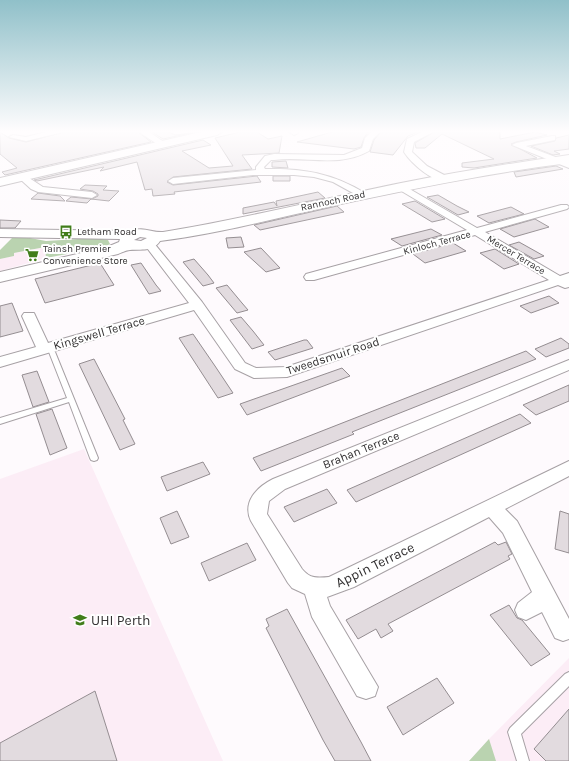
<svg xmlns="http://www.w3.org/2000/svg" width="569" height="761" viewBox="0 0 569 761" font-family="Karla,sans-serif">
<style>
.built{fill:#fcedf6}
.green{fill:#bad3b0}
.building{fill:#e2dbdf;stroke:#948d91}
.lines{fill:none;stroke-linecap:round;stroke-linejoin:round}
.lane-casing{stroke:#a7a1a5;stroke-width:2}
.street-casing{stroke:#a7a1a5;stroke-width:2}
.secondary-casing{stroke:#a7a1a5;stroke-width:2}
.lane{fill:#fff;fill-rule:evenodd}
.street{fill:#fff;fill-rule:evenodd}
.secondary{fill:#fff;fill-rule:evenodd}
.labels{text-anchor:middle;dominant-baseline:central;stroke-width:4;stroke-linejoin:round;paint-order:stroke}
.far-street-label{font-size:10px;fill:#323031;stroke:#fff}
.far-poi-label{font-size:10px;fill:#323031;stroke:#fff;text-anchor:start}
.street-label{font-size:12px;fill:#323031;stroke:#fff}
.near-street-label{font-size:14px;fill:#323031;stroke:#fff}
.near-poi-label{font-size:14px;fill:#323031;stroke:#fff;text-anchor:start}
</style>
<rect width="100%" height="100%" fill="#fefafd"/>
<path class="built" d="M45,247L46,258L0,271V259L14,256V253Z
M84,449L223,761H0V479Z
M569,658V761H469L489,739Z"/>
<path class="green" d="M12,238H30L46,241L94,238L108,240L110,244L104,247L46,258L45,247L14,253V256L0,259V250Z
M489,739L496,761H469Z"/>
<path class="building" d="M0,132L9,138L26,142L64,132H138L151,142L5,175L2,172L17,168L0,154Z
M152,132H169L175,135L191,133L163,139Z
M240,132H257L268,139L282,136L279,153L242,155L252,169L173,177L167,182L173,185L257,176L261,182L174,192L175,194L153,196L152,189L145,190L137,162L100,171L104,167L37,181L34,180L203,140L211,145L182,151L209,168L233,166L215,138Z
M332,132H368L364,138L361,147L354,149L297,142Z
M381,132H418L408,136L393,155L370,152L374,140Z
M434,132H500V139L535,132L547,135L516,142L511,144L537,158L474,168L462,167V163L494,159L442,134L425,148H416L415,143Z
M569,135V149L554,151L560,154L553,155L531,146L555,141L556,138Z
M286,161L288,168L272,167V162Z
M556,166L563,169L516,177L514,172Z
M273,176H290V181H273Z
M85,185L107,186L103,190L119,191L109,201L91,199L87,203L66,201L71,197L92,199L98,196V194L93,191L80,189Z
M318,192L325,198L243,214V208L274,202L277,206L276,201Z
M38,193L60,196L65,201L31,199Z
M438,195L457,206L469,212L458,215L427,197Z
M415,201L445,219L432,222L402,204Z
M337,206L344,212L260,230L254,225Z
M511,207L524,214L489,223L477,216Z
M535,219L549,227L514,237L500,229Z
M0,220L21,221L15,228H0Z
M431,229L442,235L402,246L391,239Z
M241,237L244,247L228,248L226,238Z
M519,242L544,256L534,259L509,245Z
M453,243L466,251L425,263L413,254Z
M261,248L280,268L266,272L244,252Z
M495,249L519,264L504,269L480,253Z
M194,259L208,275L214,283L203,286L183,262Z
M100,263L114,285L45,303L35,279Z
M141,263L156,285L161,291L149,294L131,265Z
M227,285L242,303L248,310L237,313L216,288Z
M549,296L559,303L531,313L520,306Z
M12,303L23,331L0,337V306Z
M241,317L253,331L264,345L252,349L230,320Z
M193,334L215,366L233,393L218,398L179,338Z
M561,338L569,344V348L546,357L535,349Z
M304,340H307L313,348L275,360L268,352Z
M526,351L536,359L352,432L354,434L261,471L253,458Z
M94,359L125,419L123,420L135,444L120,450L79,364Z
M342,368L350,376L247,415L240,404Z
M37,371L49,402L33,407L22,375Z
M569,385V401L536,415L523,405Z
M52,409L67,448L50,455L36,414Z
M520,414L531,423L356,502L347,490Z
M203,462L210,474L167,491L161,477Z
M327,489L337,503L294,522L284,507Z
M177,511L189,537L171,544L160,518Z
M560,511L569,514V553L555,549Z
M495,542L498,545L506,542L512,554L508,556L510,559L388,624L393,631L381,638L376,629L358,639L346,620Z
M247,543L256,560L209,581L201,563Z
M509,605L517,618L522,620L550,654L531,666L490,615Z
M287,609L361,742L371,761H335L323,740L266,628L269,626L266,619Z
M437,678L454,703L403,735L387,707Z
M95,691L117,761H0V743Z
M569,709V761H546L534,749Z"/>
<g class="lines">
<g class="lane-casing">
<path id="lane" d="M50,345L53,347L98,458L97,460L94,461L91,460L90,458L69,402L0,424V418L67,398L47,347Z
M569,672V686L521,734L529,761H517L508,732L510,728L565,674Z"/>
</g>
<g class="street-casing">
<path id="street" d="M46,132H63L26,141L9,137L13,135L26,137Z
M139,132H149L167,144L160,146Z
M289,132H297L298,133L294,135Z
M371,132H380L373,139L369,151C339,168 307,156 274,160H271L264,167L265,169C303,168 332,173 365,193V197L362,198L333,182L314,177L294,175H253L173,184L168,181L173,178L256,170V167L265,156L274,154L344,155L362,148L365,138Z
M422,132H433L414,142L412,152L427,166L448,177V181C434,184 411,163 404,152L407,139Z
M552,136H555V140L526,146L569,162V168L512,145L516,143Z
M23,174L43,187L92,192L97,195L92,198L38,192L31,189L20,179V175Z
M401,184L477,228L561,205H567L569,207L567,209L485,232L560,276L569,273V287L565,288L558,285L287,377L254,378L235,369L194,310L0,367V357L36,347L22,316L24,313H34L48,343L189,303L144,244L149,241L153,242L202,302L245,363L256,368L286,367L549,280L475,235L314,280H306L304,277L306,274L467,230L398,189L396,187Z
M569,360V370L285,489L269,501L267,514L302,569C310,579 318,578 329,577L569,461V476L505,509L517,521L569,619V639L563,641L555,638L542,612L526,620L518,617L515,610L518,603L532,592L503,533L489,517L354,587L327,597L330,606L378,687L375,696L366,699L357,696L312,617L305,594L292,588L288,583L251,521C242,502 257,487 273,479Z"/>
</g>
<g class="secondary-casing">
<path id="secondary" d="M201,132H222L217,135L0,186V178Z
M569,155V163C488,173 407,190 327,207C272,219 217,234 160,241C153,252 141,249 130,250C126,250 121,253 118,254L0,282V272L107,247L119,242L120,239L0,237V229L130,231C144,226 152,233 163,232C243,219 322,199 401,183C457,172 513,163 569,155ZM140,237L147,238L141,241L134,240Z"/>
</g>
<use href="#lane" class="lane"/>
<use href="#street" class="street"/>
<use href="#secondary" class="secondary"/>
</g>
<linearGradient id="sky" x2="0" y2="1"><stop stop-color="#90c0c9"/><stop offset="0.55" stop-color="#fffdfe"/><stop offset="1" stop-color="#fffdfe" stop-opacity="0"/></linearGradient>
<rect width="569" height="239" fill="url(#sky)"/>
<defs>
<g id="bus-bare" transform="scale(1.08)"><path d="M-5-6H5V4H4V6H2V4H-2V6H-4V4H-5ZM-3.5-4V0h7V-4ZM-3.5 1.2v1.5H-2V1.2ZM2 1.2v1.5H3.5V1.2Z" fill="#417d1a" stroke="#fff" stroke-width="2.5" paint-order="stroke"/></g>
<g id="supermarket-bare" transform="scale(1.08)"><path d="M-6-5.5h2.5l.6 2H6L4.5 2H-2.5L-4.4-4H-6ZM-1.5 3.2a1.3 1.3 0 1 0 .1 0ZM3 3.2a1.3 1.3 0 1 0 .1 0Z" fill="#417d1a" stroke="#fff" stroke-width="2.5" paint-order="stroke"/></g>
<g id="university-bare" transform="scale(1.08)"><path d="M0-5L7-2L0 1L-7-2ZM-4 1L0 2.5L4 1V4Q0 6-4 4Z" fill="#417d1a" stroke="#fff" stroke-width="2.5" paint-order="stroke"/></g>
</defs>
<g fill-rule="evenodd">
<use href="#bus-bare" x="66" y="232"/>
<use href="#supermarket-bare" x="32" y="255"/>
<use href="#university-bare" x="80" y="620"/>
</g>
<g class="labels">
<g class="far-street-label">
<text transform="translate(333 201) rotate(-12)">Rannoch Road</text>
<text transform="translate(437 243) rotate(-15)">Kinloch Terrace</text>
<text transform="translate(516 255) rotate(31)">Mercer Terrace</text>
</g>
<g class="far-poi-label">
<text x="77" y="232">Letham Road</text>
<text x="43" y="249">Tainsh Premier<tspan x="43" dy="12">Convenience Store</tspan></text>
</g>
<g class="street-label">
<text transform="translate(99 333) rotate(-16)">Kingswell Terrace</text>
<text transform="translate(333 356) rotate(-18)">Tweedsmuir Road</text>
<text transform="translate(361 450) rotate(-22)">Brahan Terrace</text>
</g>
<g class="near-street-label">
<text transform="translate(375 565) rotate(-26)">Appin Terrace</text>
</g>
<g class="near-poi-label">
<text x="91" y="620">UHI Perth</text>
</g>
</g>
</svg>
